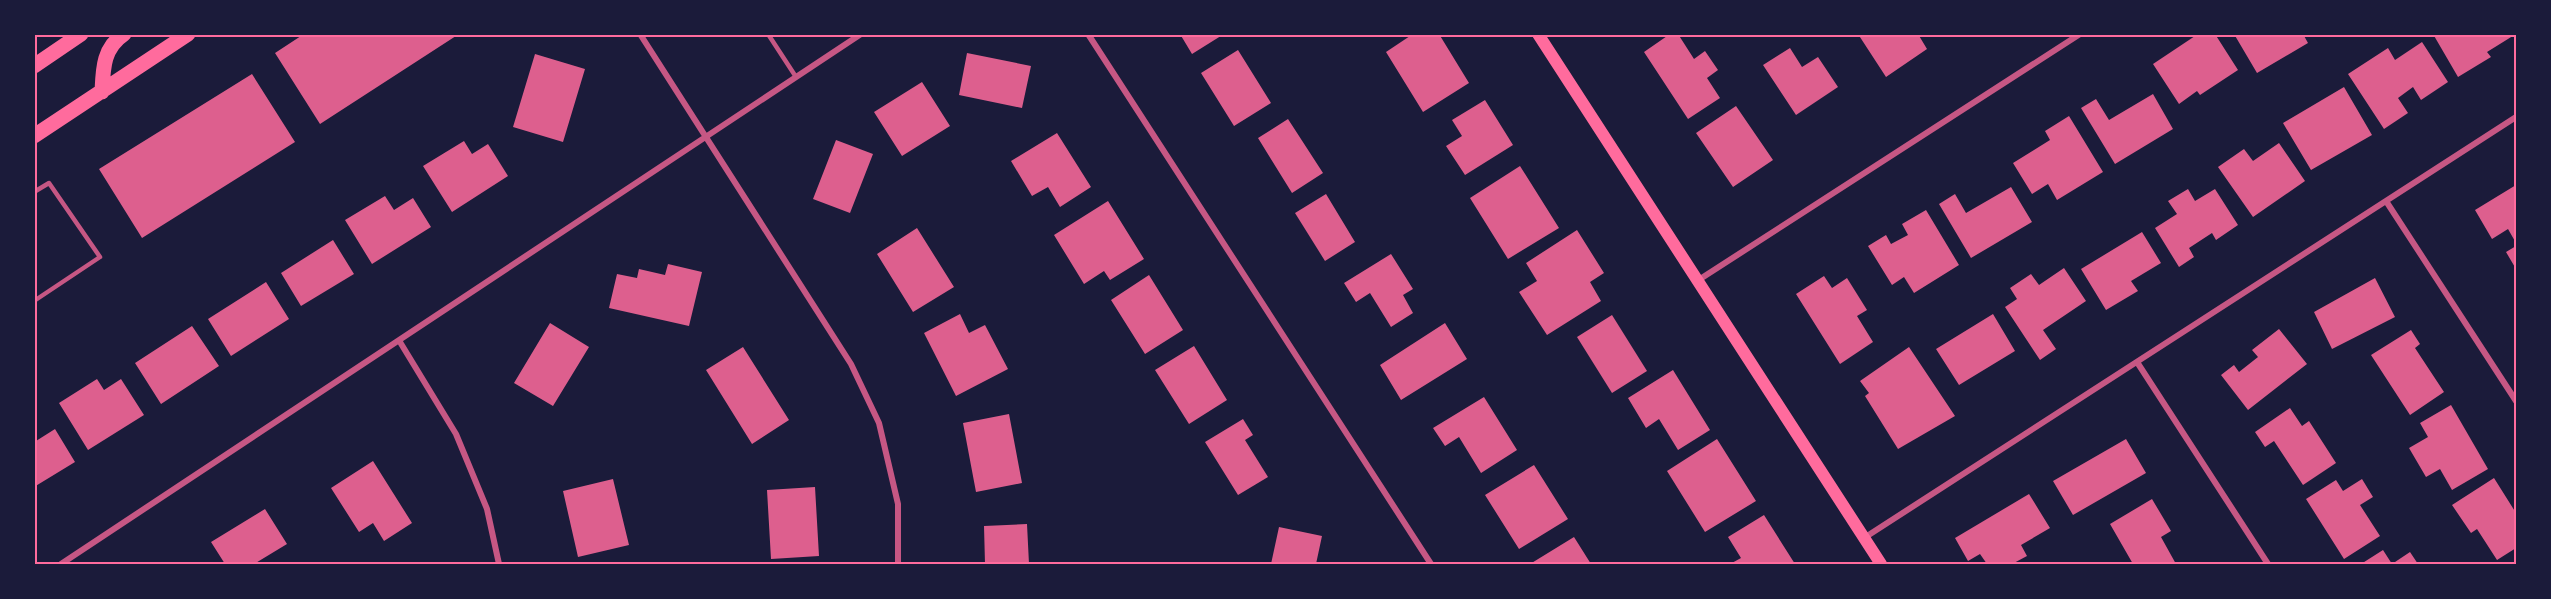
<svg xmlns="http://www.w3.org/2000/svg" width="2551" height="599" viewBox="0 0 2551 599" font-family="Quicksand,sans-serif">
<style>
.building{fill:#dd5f8e}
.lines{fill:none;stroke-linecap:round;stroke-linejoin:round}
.service{stroke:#c65784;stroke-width:4.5}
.minor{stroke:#c65784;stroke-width:6}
.secondary{stroke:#ff6b9d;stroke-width:12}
.primary{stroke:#ff6b9d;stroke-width:15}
.neatline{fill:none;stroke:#ff6b9d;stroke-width:2}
</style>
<rect width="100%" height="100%" fill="#1b1b3a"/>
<path class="building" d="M304,34H459L320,124L275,53Z
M1180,34H1224L1192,54Z
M1413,34H1439L1469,83L1423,112L1386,52Z
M1670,34H1678L1694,59L1705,51L1718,70L1707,78L1720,98L1688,119L1644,52Z
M1858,34H1918L1927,49L1886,77Z
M2198,34H2215L2238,70L2200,95L2197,91L2179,104L2153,64Z
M2234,34H2303L2308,43L2257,73Z
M2433,34H2516L2487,52L2491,57L2458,77Z
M2422,42L2448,82L2421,100L2413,87L2398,98L2408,113L2384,129L2348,74L2388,48L2395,60Z
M1790,48L1802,67L1818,57L1838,87L1796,115L1763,65Z
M1238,50L1271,103L1234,126L1201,73Z
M967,53L1031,66L1022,108L959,95Z
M535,54L585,69L563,142L513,127Z
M252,74L295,142L142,238L99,169Z
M922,82L950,126L902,156L874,112Z
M2344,87L2372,135L2311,170L2283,123Z
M2153,94L2173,129L2115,164L2081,108L2096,99L2109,120Z
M1485,100L1513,145L1465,175L1446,146L1462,136L1452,120Z
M1736,106L1773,160L1733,187L1696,133Z
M2069,116L2103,172L2057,200L2048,184L2032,194L2013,163L2050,140L2045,131Z
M1288,119L1323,173L1292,193L1258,138Z
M1057,133L1091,187L1060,207L1048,187L1032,196L1011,161Z
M836,140L873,154L850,213L813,199Z
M464,141L472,154L488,144L508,176L452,212L423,166Z
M2279,143L2305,181L2253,217L2218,167L2244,149L2253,161Z
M1520,166L1559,228L1508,259L1470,198Z
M2516,185V243L2508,229L2492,239L2475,210Z
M2011,187L2032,222L1971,258L1939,204L1955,194L1966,213Z
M2188,189L2195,201L2215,189L2238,225L2216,240L2212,233L2189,248L2194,257L2179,267L2155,228L2177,214L2168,201Z
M1326,194L1355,242L1325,261L1295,213Z
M385,196L394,210L413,198L431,227L372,264L345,220Z
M1108,201L1144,259L1110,280L1104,271L1084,284L1054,235Z
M1926,210L1959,265L1914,293L1904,277L1892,285L1868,246L1886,235L1891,244L1908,235L1902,224Z
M917,228L954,287L913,312L877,254Z
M1577,230L1604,273L1590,282L1601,301L1547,335L1519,292L1537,281L1526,263Z
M2142,232L2161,263L2131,281L2138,291L2106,310L2081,269Z
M333,240L354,274L301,306L281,273Z
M2516,246V269L2506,252Z
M1391,254L1413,289L1403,295L1413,313L1391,327L1370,293L1356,302L1344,283Z
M668,264L702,272L689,326L609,308L617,274L637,278L639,269L665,275Z
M2064,268L2086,301L2043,330L2056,349L2040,360L2005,307L2017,299L2010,288L2031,274L2039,285Z
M1149,275L1183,330L1145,354L1111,300Z
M1824,276L1832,288L1847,278L1867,310L1857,316L1873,342L1840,364L1796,294Z
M2375,278L2395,317L2332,349L2314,312Z
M266,282L289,319L231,356L208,319Z
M960,314L969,333L985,325L1008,369L956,396L924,333Z
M1993,314L2015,351L1959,385L1936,349Z
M1612,315L1647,371L1612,393L1577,337Z
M550,323L589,347L553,406L514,383Z
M1445,323L1467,359L1401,400L1380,365Z
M192,326L219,366L161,404L135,363Z
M2279,329L2307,364L2248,410L2221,375L2234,365L2239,372L2258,357L2252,350Z
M2411,330L2420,344L2415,348L2444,392L2410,415L2371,355Z
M1194,346L1227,400L1189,424L1155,370Z
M743,347L789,420L752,444L706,370Z
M1909,347L1955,416L1898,449L1865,396L1869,393L1860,381Z
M1673,370L1710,430L1678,450L1659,419L1646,428L1628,398Z
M97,379L104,390L121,379L144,415L88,450L59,403Z
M1484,397L1517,450L1481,473L1459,437L1445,446L1433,428Z
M2451,405L2488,469L2452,490L2440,469L2426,477L2409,448L2428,437L2420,423Z
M2290,408L2302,426L2309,421L2336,463L2303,485L2274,441L2265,447L2255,432Z
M1009,414L1022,483L976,492L963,423Z
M1243,419L1253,435L1245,440L1268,477L1238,495L1205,442Z
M55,429L75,462L34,487V438L36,441Z
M1717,439L1756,501L1705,532L1667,471Z
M2126,439L2146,473L2073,515L2053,481Z
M373,461L412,523L384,541L373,523L359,532L331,488Z
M1534,465L1568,519L1519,549L1485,495Z
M2494,478L2516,513V548L2497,560L2477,529L2471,533L2452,505Z
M613,479L629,545L578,557L563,491Z
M2362,479L2373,497L2360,505L2380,536L2344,559L2306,499L2336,480L2343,491Z
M815,487L819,556L771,559L767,490Z
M2029,494L2050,528L2021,545L2027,556L2012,564H1987L1980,554L1968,561L1955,538Z
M2152,499L2171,531L2161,537L2176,564H2133L2110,524Z
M265,509L287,544L254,564H225L211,542Z
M1764,515L1795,564H1730L1741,558L1728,537Z
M1027,524L1029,564H985L984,526Z
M1279,527L1322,536L1316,564H1271Z
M1574,537L1591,564H1530Z
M2383,550L2392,564L2410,552L2418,564H2361Z"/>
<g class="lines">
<path class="service" d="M768,34L796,77
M34,192L49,183L100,257L34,301"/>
<path class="minor" d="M640,34L851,364L879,423L898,504V564
M1088,34L1431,564
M2386,201L2516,401
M1697,281L2080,34
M400,342L456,434L487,509L499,564
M2137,362L2268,564
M1864,538L2516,117
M61,564L861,34"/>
<path class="secondary" d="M1538,34L1881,564"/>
<path class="primary" d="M34,66L81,34
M102,92C103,69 103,48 124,34
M34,136L188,34"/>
</g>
<rect width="2551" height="599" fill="none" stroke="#1b1b3a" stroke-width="72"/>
<rect x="36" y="36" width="2479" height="527" class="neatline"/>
</svg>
